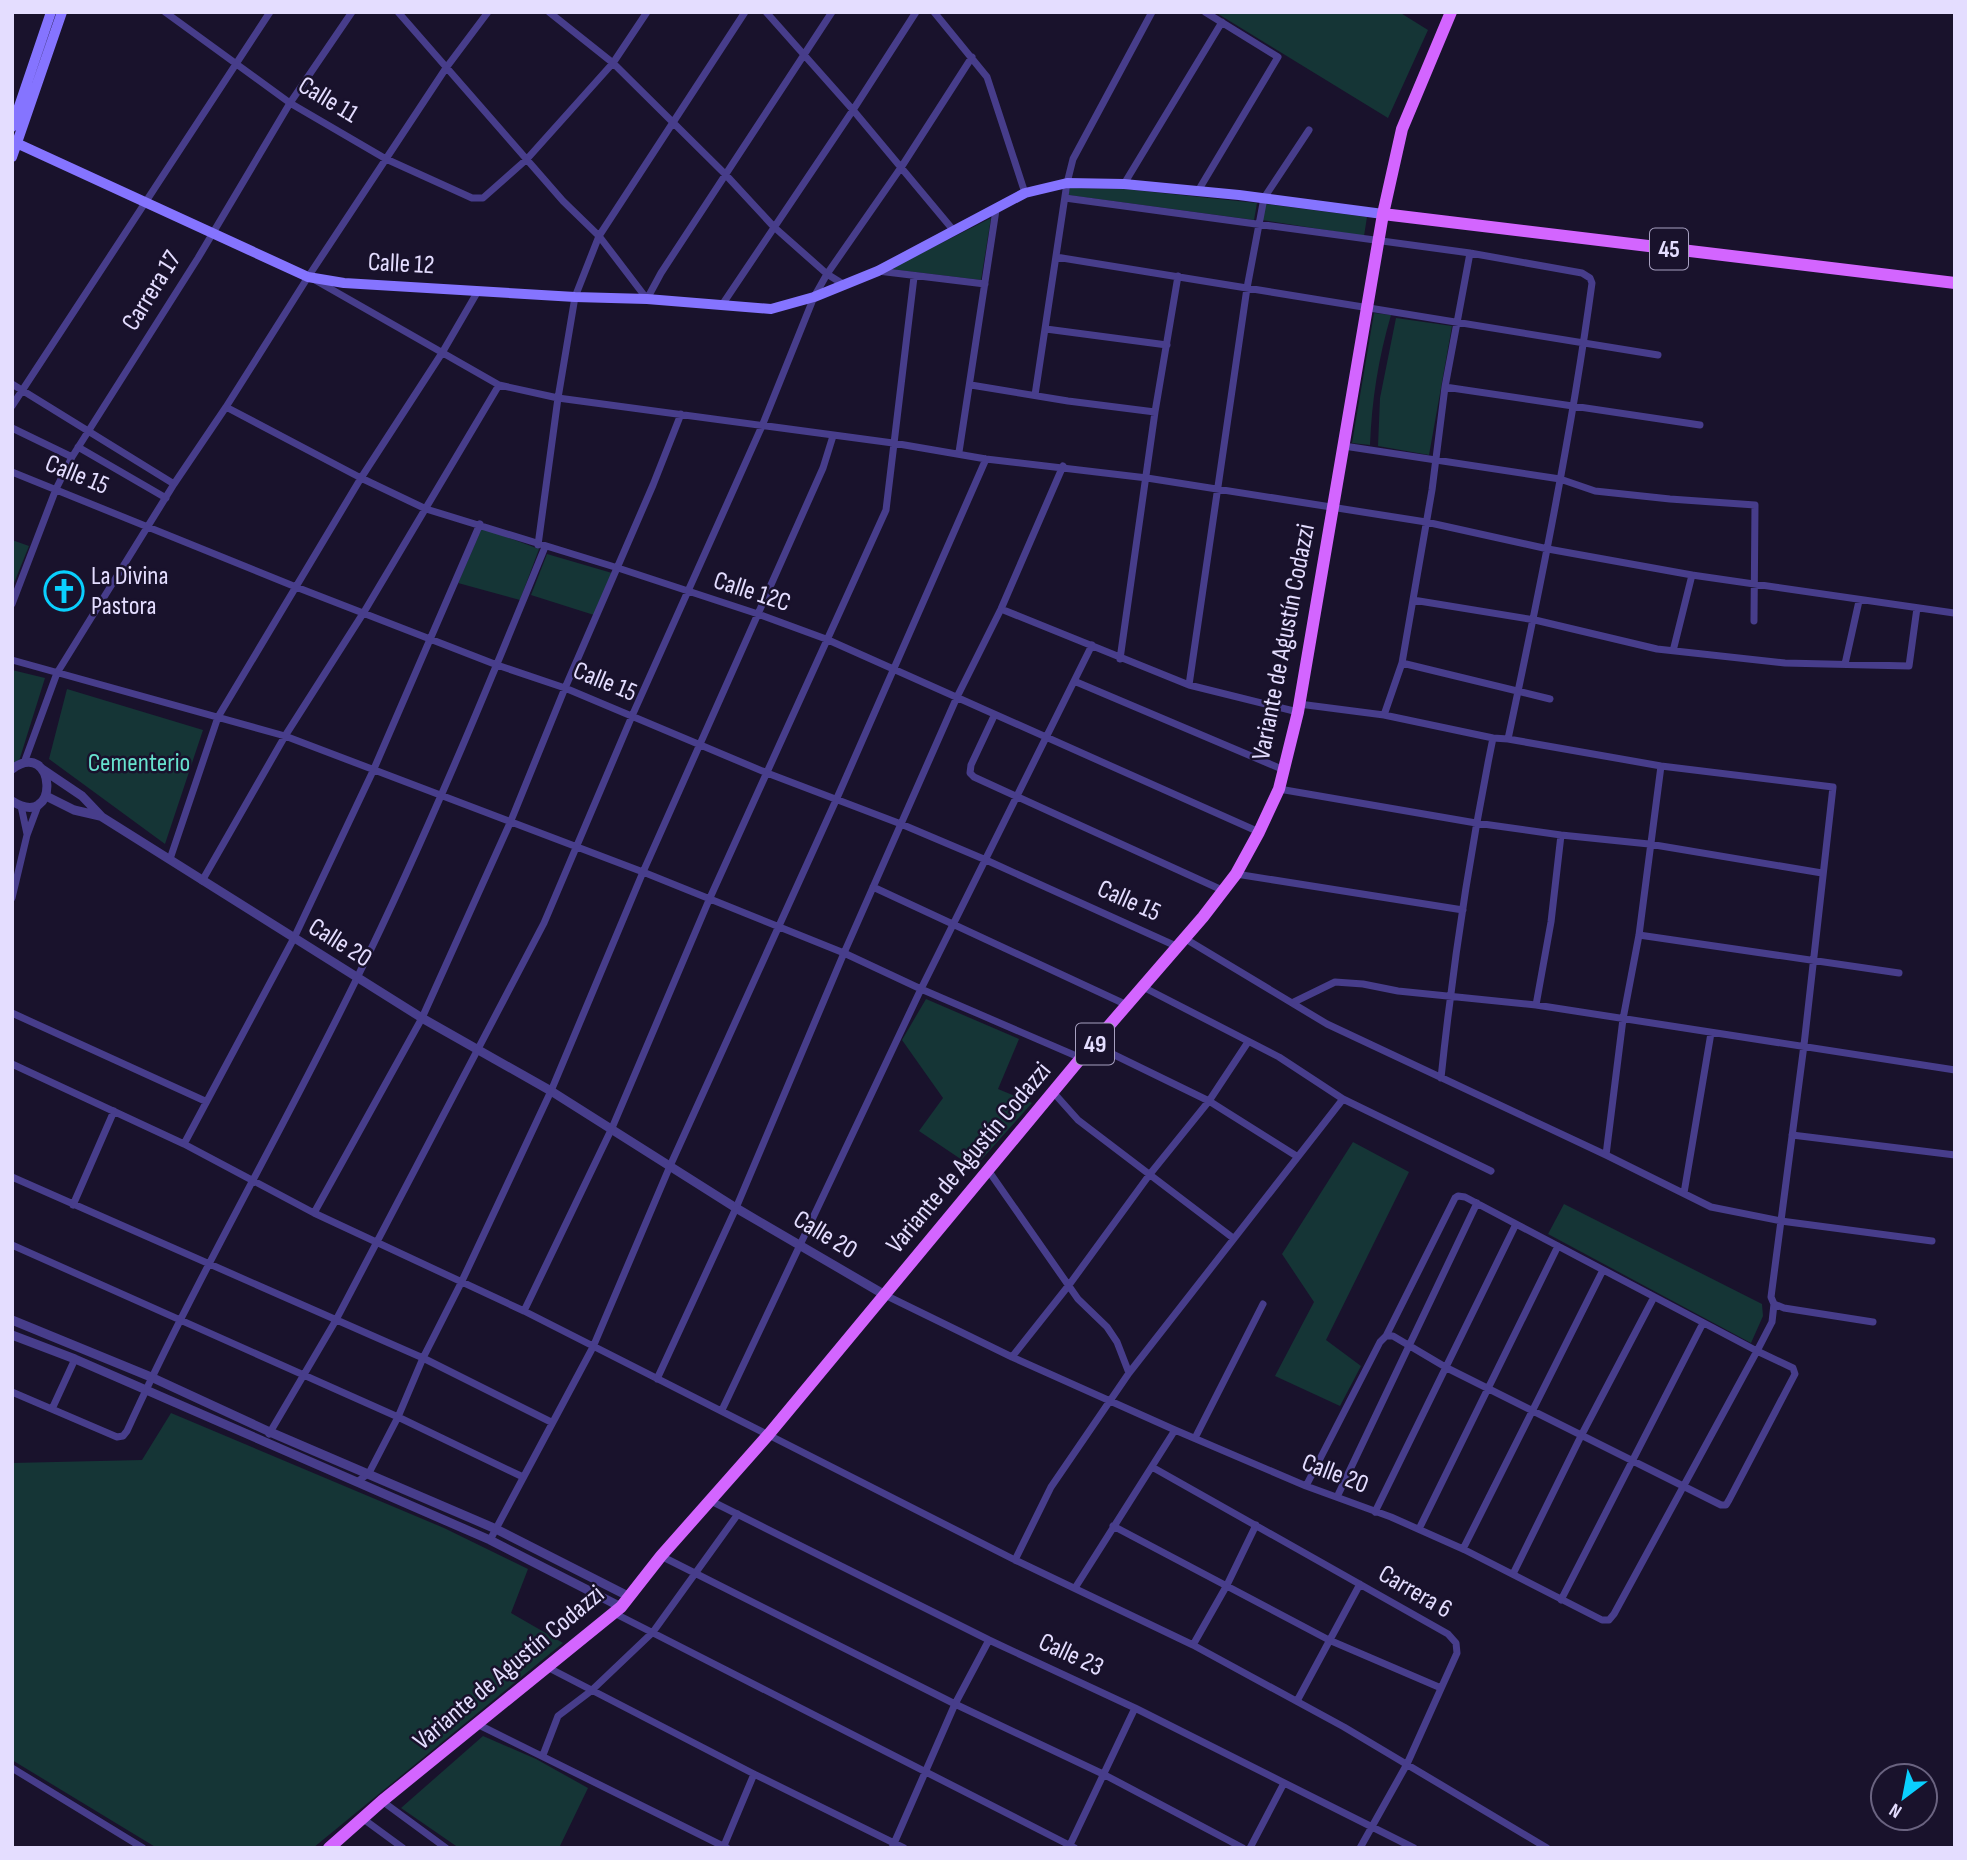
<svg xmlns="http://www.w3.org/2000/svg" width="1967" height="1860" viewBox="0 0 1967 1860" font-family="'Sofia Sans Condensed',sans-serif">
<style>
.green{fill:#153536}
.lines{fill:none;stroke-linecap:round;stroke-linejoin:round}
.minor{stroke:#473d8b;stroke-width:7}
.tertiary{stroke:#473d8b;stroke-width:9}
.secondary{stroke:#8574ff;stroke-width:10}
.primary{stroke:#d365ff;stroke-width:12}
.labels{text-anchor:middle;dominant-baseline:central;stroke-width:5;stroke-linejoin:round;paint-order:stroke}
.shield{fill:#19122c;stroke:#a7a0c0;stroke-width:2}
.shield-label{font-size:24px;font-weight:bold;fill:#e4ddff}
.street-label{font-size:26px;fill:#e4ddff;stroke:#19122c}
.poi-label{font-size:26px;fill:#e4ddff;stroke:#19122c;text-anchor:start}
.park-label{font-size:26px;fill:#67e1ce;stroke:#19122c}
</style>
<rect width="100%" height="100%" fill="#19122c"/>
<path class="green" d="M1215,12H1399L1428,30L1388,118Z
M1070,188L1124,189L1257,203L1254,220L1068,195Z
M1266,204L1367,217L1364,236L1262,220Z
M991,218L981,280L890,269Z
M1374,313L1391,315C1378,360 1372,399 1370,445L1352,443Z
M1396,318L1452,326L1429,455L1378,446L1380,398Z
M482,528L539,549L520,600L458,583Z
M12,540L29,546L12,588Z
M547,554L612,573L594,615L531,595Z
M12,670L45,678L19,761L12,764Z
M67,689L203,730L165,844L49,759Z
M926,999L1019,1039L998,1089L1032,1103L974,1168L919,1131L943,1098L902,1040Z
M1353,1142L1409,1172L1326,1340L1361,1366L1340,1406L1275,1376L1314,1302L1282,1254Z
M1564,1204L1762,1304L1763,1316L1751,1343L1548,1234Z
M171,1413L444,1528L528,1569L511,1613L563,1643L313,1848H157L12,1760V1463L142,1460Z
M483,1736L536,1759L588,1788L559,1848H459L401,1808Z"/>
<g class="lines">
<path class="minor" d="M165,12L290,103L386,159L472,198H483L527,159L613,63L647,12
M398,12L563,201L599,236L647,299L661,273L832,12
M549,12L613,63L725,174L774,227L827,274L843,284
M766,12L853,110L954,231
M934,12L987,77L1025,193
M1124,184L1222,22
M1198,191L1278,57L1205,12
M1065,198L1470,253L1582,273L1590,278L1592,283C1571,437 1540,588 1508,739
M1056,257L1658,355
M878,271L985,284
M315,280L499,385L558,398L893,443L986,459L1147,478L1426,522L1548,549L1692,575L1954,613
M722,305L853,110L916,12
M1046,329L1167,345
M12,384L174,484
M971,385L1068,401L1155,412
M1445,387L1700,425
M1035,395L1067,183L1073,159L1152,12
M12,406L270,12
M226,407L361,478L426,509L618,568L758,614L826,639L1259,832
M12,428L72,457
M1344,446L1560,479L1595,491L1670,499L1755,505L1754,621
M78,447L166,498
M959,452L996,210
M12,472L296,587L497,665L565,688L767,773L901,824L986,860L1176,946
M538,545L558,398L575,297L599,236L745,12
M1413,600L1535,620L1657,649L1785,663L1909,666L1917,608
M12,604L56,489L72,457L198,258L290,103L352,12
M1001,609L1189,685L1298,712
M1673,651L1692,575
M1120,659L1155,412L1178,276
M12,660L285,736L643,872L844,953L921,989L1081,1058
M1402,663L1550,699
M1845,664L1859,601
M1074,681L1284,770
M1189,685L1247,288L1264,198L1309,130
M1299,704L1384,715L1493,738L1508,739L1661,766L1833,787L1804,1045L1771,1297L1774,1304L1784,1308L1873,1322
M1384,715L1402,663L1432,490L1445,387L1470,253
M994,716L971,765L970,773L974,777L1222,890
M24,763L57,673L174,484L226,407L308,277L446,68L488,12
M1279,789L1476,823L1561,835L1649,844L1822,873
M21,806L27,834
M170,859L218,717L361,478L442,353L478,291
M1236,874L1463,910
M202,881L285,736L364,612L499,385
M873,887L1127,1005
M12,898L27,835L39,803
M1639,935L1899,973
M1184,938L1327,1024L1606,1155L1711,1207L1781,1221L1932,1241
M1143,987L1279,1057L1343,1099L1491,1171
M1294,1002L1335,982L1363,984L1398,991L1536,1005L1955,1070
M1536,1005L1551,922L1561,835
M12,1013L205,1101
M1094,1045L1209,1101L1298,1157
M12,1064L184,1144L314,1213L524,1311L1015,1560L1193,1645L1344,1727L1547,1848
M1441,1078C1453,964 1470,851 1493,738
M1053,1092L1078,1120L1233,1238
M1792,1135L1955,1155
M184,1144L294,938L373,771L480,524
M1606,1155L1623,1019L1639,935L1661,766
M988,1170L1078,1299L1107,1327L1117,1342L1129,1373
M12,1177L423,1358L551,1422
M1684,1193L1711,1033
M73,1205L114,1111
M314,1213L422,1018L510,823L565,688L653,485L681,414
M12,1245L398,1417L523,1477
M885,1295L1012,1357L1175,1430L1306,1486L1391,1517L1463,1549L1602,1620H1609L1614,1614L1757,1351L1772,1322L1774,1304
M524,1311L612,1128L709,900L886,510L914,277
M1012,1357L1069,1285L1150,1174L1209,1101L1248,1042
M657,1379L736,1208L844,953L957,697L1001,609L1063,466
M12,1392L117,1437L123,1436L127,1431C197,1277 283,1130 357,978C426,837 486,692 545,547
M52,1409L75,1359
M722,1410L921,989L1092,645
M269,1434L336,1320L544,923L632,716L762,426L814,297L827,274L902,166L972,57
M1195,1438L1263,1304
M1152,1467L1448,1634L1456,1643L1457,1653L1407,1764L1360,1848
M357,1482L369,1473L398,1417L423,1358L461,1283L551,1091L643,872L823,468L833,436
M1306,1486L1380,1342L1386,1336L1455,1198L1458,1196L1465,1197L1757,1351L1793,1368L1795,1374L1729,1500L1726,1505H1721L1447,1368L1393,1336H1386
M1337,1497L1477,1203
M711,1501L989,1640L1135,1708L1414,1848
M1375,1512L1516,1224
M1113,1526L1329,1640L1441,1688
M1419,1529L1558,1246
M490,1540L593,1347L670,1166L837,798L986,459
M1463,1549L1603,1270
M661,1556L955,1704L1103,1774L1243,1848
M1015,1560L1051,1487L1129,1373L1343,1099
M1513,1574L1581,1436L1654,1297
M1075,1588L1175,1430
M1561,1600L1703,1323
M614,1613L1075,1848
M1193,1645L1227,1585L1256,1525
M547,1667L754,1774L904,1848
M1297,1701L1360,1584
M477,1724L727,1848
M543,1755L558,1716L591,1691L653,1632L738,1514
M12,1768L143,1848
M382,1801L446,1848
M362,1818L403,1848
M1069,1847L1135,1708
M723,1848L754,1774
M892,1848L955,1704L989,1640
M1250,1848L1284,1783"/>
<path class="tertiary" d="M12,769C56,737 61,832 12,801
M42,769L82,796L102,817L422,1018L551,1091L736,1208L885,1295
M46,796L74,810L100,816
M12,1320L151,1377L270,1432L496,1529L628,1596
M12,1335L75,1359L490,1540L621,1607"/>
<path class="secondary" d="M12,127L51,12
M12,141L308,277L344,283L575,297L647,299L771,309L814,297L878,271L1025,193L1067,183L1124,184L1239,195L1383,214
M12,157L62,12"/>
<path class="primary" d="M1383,214L1955,283
M329,1848L382,1801L621,1607L661,1556L769,1434L1081,1058L1203,917L1236,874L1259,832L1279,789L1298,712L1383,214L1402,129L1451,12"/>
</g>
<defs>
<g id="church-ring" transform="scale(2.0125)"><circle r="9.5" fill="#19122c" stroke="#0ad0fe" stroke-width="1.5"/><path d="M-1.2-6h2.4v3.5h3.3v2.4h-3.3V6h-2.4V-.1h-3.3v-2.4h3.3Z" fill="#0ad0fe"/></g>
</defs>
<g fill-rule="evenodd">
<use href="#church-ring" x="64" y="591"/>
</g>
<g class="labels">
<g class="shield">
<rect x="1650" y="228.5" width="38" height="41" rx="5"/>
<rect x="1076" y="1023.5" width="38" height="41" rx="5"/>
</g>
<g class="shield-label">
<text x="1669" y="249">45</text>
<text x="1095" y="1044">49</text>
</g>
<g class="street-label">
<text transform="translate(328 100) rotate(31)">Calle 11</text>
<text transform="translate(401 264) rotate(3)">Calle 12</text>
<text transform="translate(152 291) rotate(-58)">Carrera 17</text>
<text transform="translate(77 475) rotate(22)">Calle 15</text>
<text transform="translate(752 592) rotate(18)">Calle 12C</text>
<text transform="translate(1284 642) rotate(-79)">Variante de Agustín Codazzi</text>
<text transform="translate(605 682) rotate(22)">Calle 15</text>
<text transform="translate(1129 901) rotate(24)">Calle 15</text>
<text transform="translate(340 943) rotate(32)">Calle 20</text>
<text transform="translate(969 1158) rotate(-50)">Variante de Agustín Codazzi</text>
<text transform="translate(825 1235) rotate(31)">Calle 20</text>
<text transform="translate(1335 1474) rotate(21)">Calle 20</text>
<text transform="translate(1415 1592) rotate(30)">Carrera 6</text>
<text transform="translate(1071 1655) rotate(25)">Calle 23</text>
<text transform="translate(509 1668) rotate(-40)">Variante de Agustín Codazzi</text>
</g>
<g class="poi-label">
<text x="91" y="576">La Divina<tspan x="91" dy="30">Pastora</tspan></text>
</g>
<g class="park-label">
<text x="139" y="763">Cementerio</text>
</g>
</g>
<rect width="1967" height="1860" fill="none" stroke="#e4ddff" stroke-width="28"/>
<g transform="translate(1904 1797) rotate(212)"><circle r="33" fill="#19122c" stroke="#6a6380" stroke-width="2"/>
<path d="M0-5L12 26L0 18L-12 26Z" fill="#0ad0fe"/>
<text y="-10" font-size="19" font-weight="bold" text-anchor="middle" fill="#e4ddff">N</text>
</g>
</svg>
